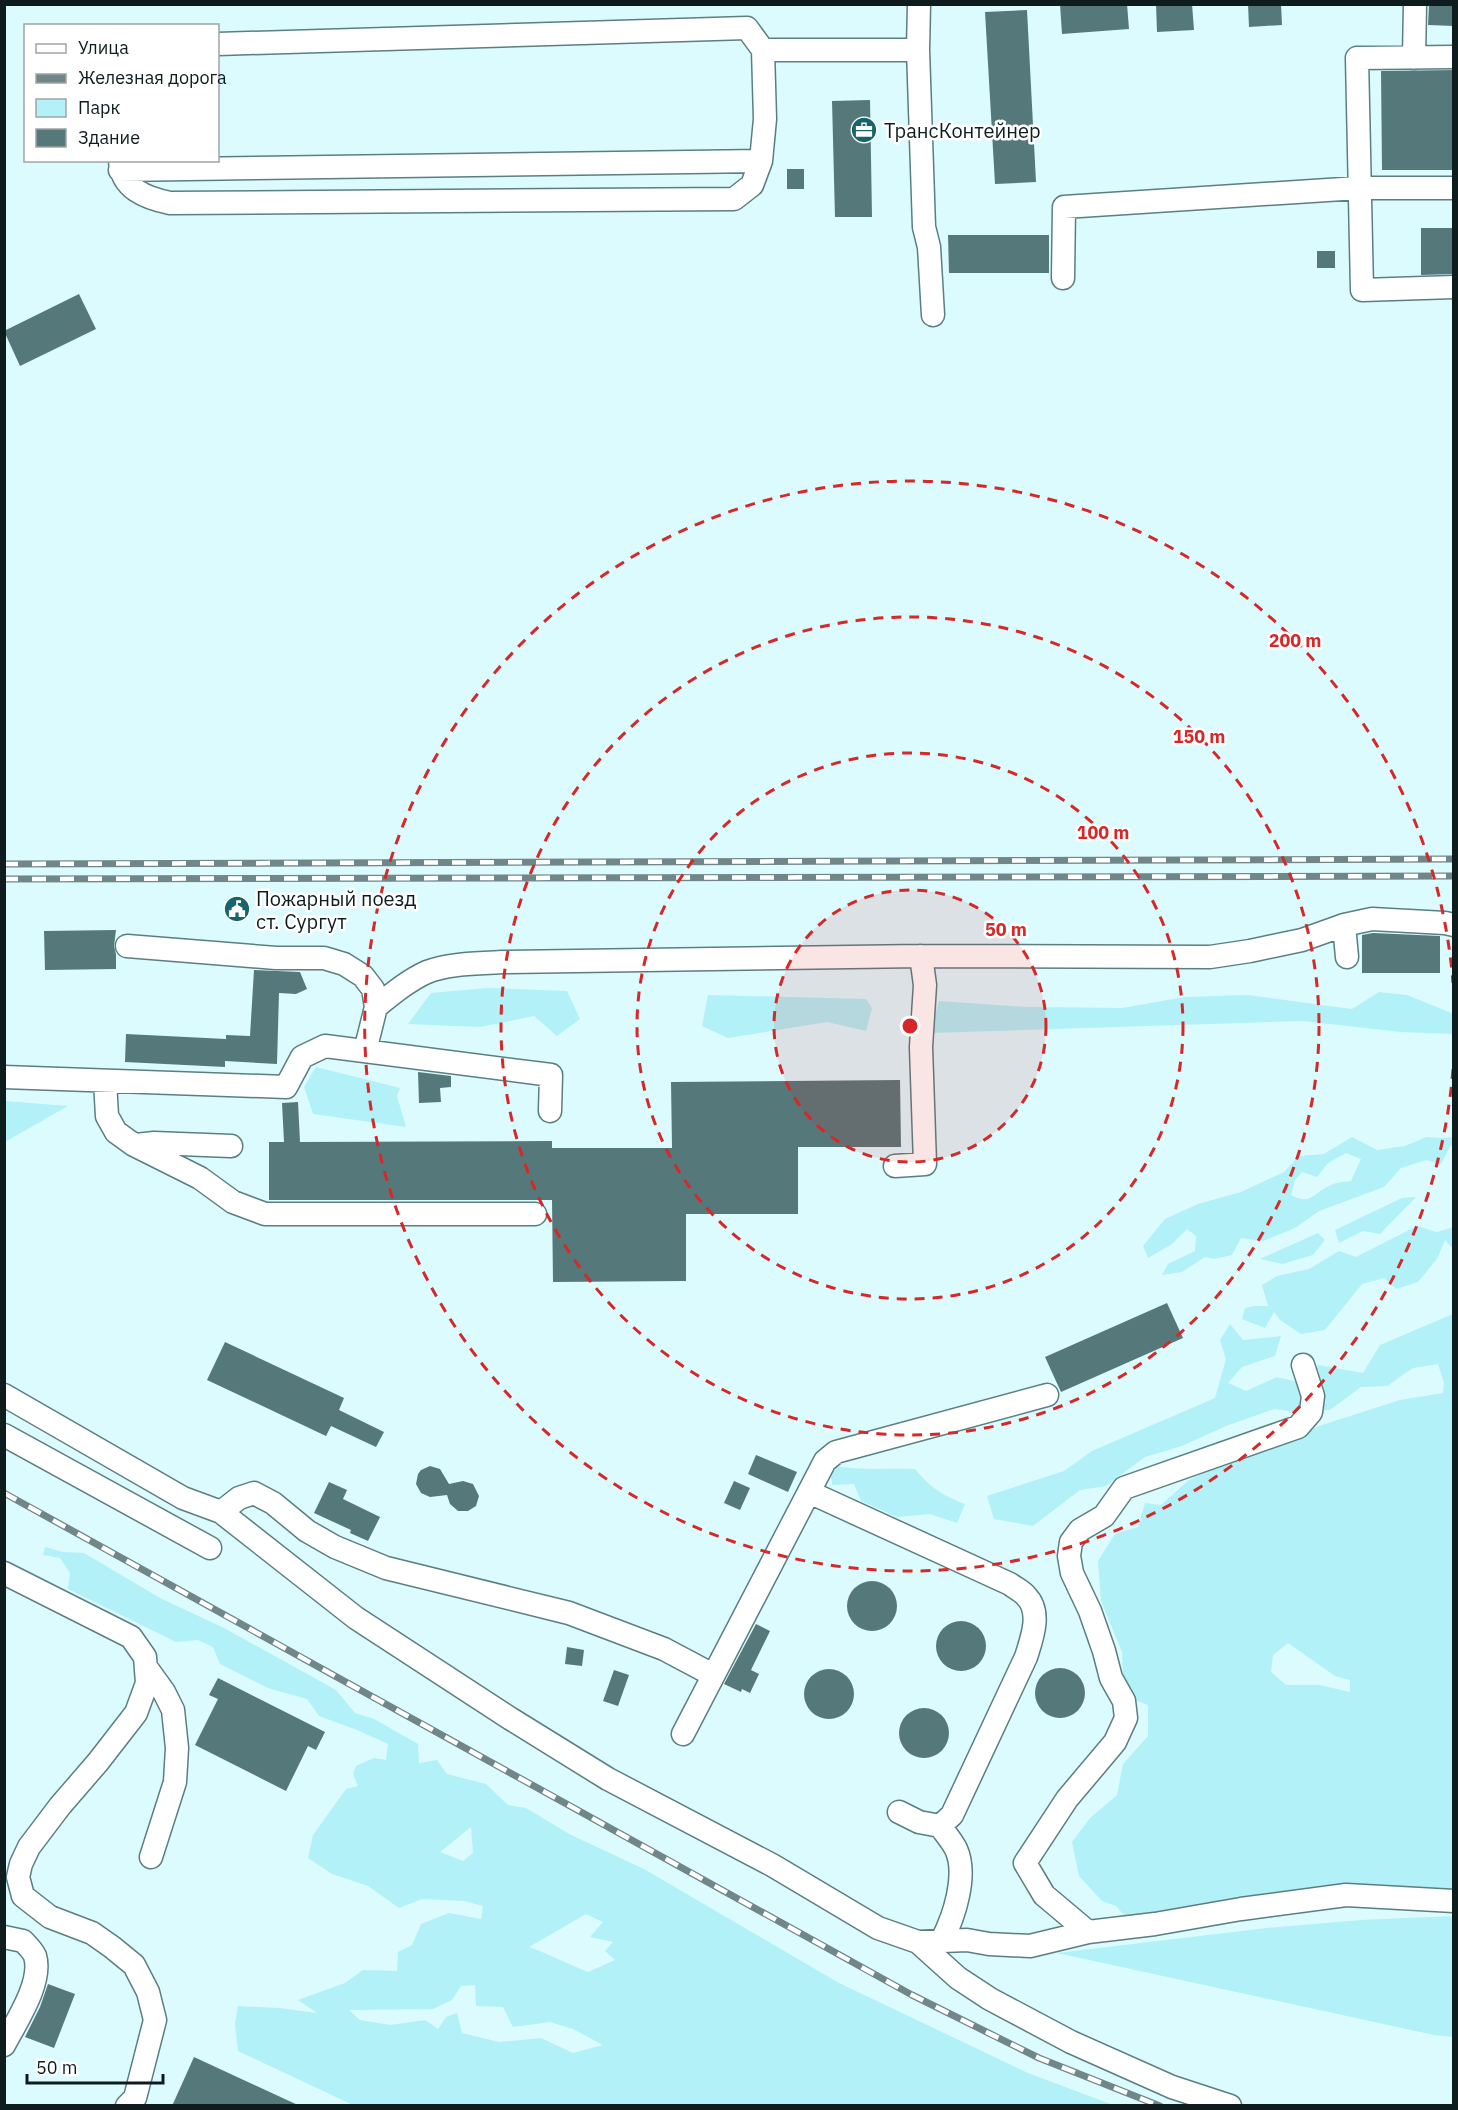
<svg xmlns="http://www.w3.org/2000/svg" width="1458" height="2110" viewBox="0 0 1458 2110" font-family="'IBM Plex Sans',sans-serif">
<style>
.green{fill:#b1f1f7;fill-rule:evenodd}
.building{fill:#55787b}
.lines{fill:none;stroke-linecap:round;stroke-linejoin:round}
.minor-casing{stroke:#5b7e81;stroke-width:25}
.minor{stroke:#fff;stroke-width:22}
.rail-casing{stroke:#708688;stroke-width:7}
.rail{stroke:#fff;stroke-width:4.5;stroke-dasharray:14;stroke-linecap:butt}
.ring{fill:none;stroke:#d62828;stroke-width:3;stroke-dasharray:10 8}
.labels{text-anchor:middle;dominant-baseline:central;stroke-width:5;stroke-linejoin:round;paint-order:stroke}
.poi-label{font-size:20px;fill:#0e1c1d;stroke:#fff;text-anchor:start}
.centre{fill:#d62828;stroke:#fff;stroke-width:3}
.ring-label{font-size:18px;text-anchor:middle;font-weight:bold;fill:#d62828;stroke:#fff;stroke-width:5;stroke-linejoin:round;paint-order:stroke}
</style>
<rect width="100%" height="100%" fill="#dcfbfe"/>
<path class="green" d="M488,988L567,991L580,1019L557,1036L534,1016L480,1027L408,1024L431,993Z
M1379,992L1407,995L1454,1014L1453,1034L1401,1032L1303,1021L930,1033L939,1001L1027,1007L1122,1008L1185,997L1248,995L1352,1009Z
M708,995L866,999L872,1008L866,1031L827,1022L728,1038L702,1026Z
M316,1067L400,1088L397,1096L406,1127L313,1114L304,1087Z
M4,1101H5L68,1106L5,1142Z
M1352,1137L1377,1150L1405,1146L1426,1137L1443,1138L1453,1137V1145H1451L1441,1164L1426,1160L1401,1168L1384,1187L1319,1211L1295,1228L1263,1241L1241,1238L1232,1255L1214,1259L1205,1257L1182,1272L1162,1275L1168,1264L1195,1251L1196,1236L1187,1229L1172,1244L1148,1258L1143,1246L1165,1219L1198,1204L1241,1192L1284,1172L1299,1156L1324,1154ZM1346,1153L1361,1159L1351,1181C1345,1182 1337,1182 1331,1185C1315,1191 1311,1207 1291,1195L1295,1180L1302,1172L1317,1177L1328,1163Z
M1416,1197L1380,1234L1363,1231L1339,1243L1335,1230L1402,1198Z
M1417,1226L1437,1232L1454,1227L1453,1249L1445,1240L1437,1259L1418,1282L1396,1289L1384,1278L1362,1284L1325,1330L1301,1334L1280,1320L1274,1312L1265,1328L1242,1319L1245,1308L1255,1306H1268L1262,1285L1277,1276L1309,1269L1339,1251L1356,1257Z
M1318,1233L1325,1240L1313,1255L1282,1264L1260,1259Z
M1453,1314V1909L1391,1903L1128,1920L1116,1906L1102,1901L1079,1876L1072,1842L1090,1818L1117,1795L1123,1764L1148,1736V1705L1135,1700L1123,1682L1122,1652L1101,1601L1098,1561L1115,1534L1138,1527L1145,1503L1161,1505L1189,1480L1253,1451L1319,1426L1400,1400L1443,1393L1444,1383L1438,1364L1413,1368L1387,1386L1361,1387L1330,1410L1297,1412L1274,1409L1226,1426L1182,1446L1145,1457L1106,1486L1080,1490L1033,1526L994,1519L987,1496L1064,1471L1092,1451L1215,1398L1226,1359L1220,1340L1230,1324L1243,1340L1281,1336L1275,1356L1242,1367L1228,1383L1246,1391L1277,1377L1306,1384L1318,1365L1363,1373L1380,1345ZM1288,1643L1335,1676L1350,1680V1692L1320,1685H1286L1271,1672L1273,1655Z
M830,1465C858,1471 886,1468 915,1469C930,1487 943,1496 965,1504L957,1523L930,1514L897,1517L861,1501L854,1484L832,1485Z
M45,1547L63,1552L84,1553L160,1598L226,1629L336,1690L355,1713L374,1719L418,1744L419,1763L437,1760L447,1774L486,1784L508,1805L526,1808L571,1835L644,1869L839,1983L1028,2073L1113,2105H353L238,2051L235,2024L238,2006L279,2008L317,2013L298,2000L345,1983L363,1970L397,1971L398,1952L412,1945L421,1924L449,1913L481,1919L483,1906L464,1901L422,1899L399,1908L368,1886L332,1874L308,1858L313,1835L346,1789L358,1786L353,1774L356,1766L374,1758L386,1760L388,1744L357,1730L319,1716L307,1699L268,1688L220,1664L213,1647L198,1640L176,1642L68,1589L70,1573L60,1558L43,1555ZM471,1827L473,1853L463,1861L440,1852ZM586,1914L603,1922L590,1937L613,1942L605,1951L615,1960L588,1972C568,1964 549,1954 529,1947ZM475,1985L476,2006L503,2007L513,2027L550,2022L573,2029L603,2045L573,2053L541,2038L499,2042L462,2033L457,2013L446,2017L438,2029L425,2020L390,2025L360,2020L349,2010L433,2009L452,2000L461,1986Z
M1453,1916V2037L1434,2035L1057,1953L1267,1928L1361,1920Z"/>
<path class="building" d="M1060,4H1127L1129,29L1062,34Z
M1156,4H1192L1194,30L1157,32Z
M1248,4H1281L1282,25L1249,27Z
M1429,4H1454V26L1428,25Z
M1027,10L1036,182L995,184L985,12Z
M1454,70V170H1382L1381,71Z
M870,100L872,217H835L832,101Z
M787,169H804V189H787Z
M1421,228H1454V274L1421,275Z
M948,235H1049V273H949Z
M1317,251H1335V268H1317Z
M79,294L96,329L20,366L4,331Z
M116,930L114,946L116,954V969L45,970L44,931Z
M1373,933L1440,936V973H1362V935Z
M254,970L300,972L307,989L296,994L279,993L277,1064L225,1061V1067L125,1062L126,1034L226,1039V1035L250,1036Z
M418,1072L451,1076V1087L440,1088L441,1102L419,1103Z
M900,1080L901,1147H798V1214H686V1281L553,1282L552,1200H269V1142H284L282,1103L298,1102L300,1142L552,1141V1148H672L671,1082Z
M1167,1303L1183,1338L1061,1392L1045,1357Z
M225,1342L344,1398L339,1410L384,1432L376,1447L331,1426L326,1436L207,1380Z
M756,1455L797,1472L788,1492L748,1474Z
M430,1466L440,1469L449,1484L463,1481L473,1484L479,1496L476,1506L468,1511H458L450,1504L447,1495L430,1497L421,1493L416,1484L418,1474L421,1470Z
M734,1481L750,1488L740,1510L724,1503Z
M329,1482L347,1490L343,1499L380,1517L368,1541L350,1533L351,1530L314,1513Z
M847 1606a25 25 0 1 1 50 0a25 25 0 1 1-50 0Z
M936 1646a25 25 0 1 1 50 0a25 25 0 1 1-50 0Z
M756,1624L770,1631L751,1670L759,1674L750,1693L742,1689L741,1692L724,1684Z
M567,1647L584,1650L582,1666L565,1664Z
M1035 1693a25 25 0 1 1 50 0a25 25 0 1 1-50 0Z
M804 1694a25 25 0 1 1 50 0a25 25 0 1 1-50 0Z
M614,1670L629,1675L618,1706L603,1701Z
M218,1678L325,1732L316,1750L308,1746L286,1791L195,1745L218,1699L209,1695Z
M899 1733a25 25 0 1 1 50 0a25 25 0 1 1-50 0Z
M48,1984L75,1994L54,2048L25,2037L40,2007Z
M194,2057L300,2106H172Z"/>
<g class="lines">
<g class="minor-casing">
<path id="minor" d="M919,4L918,50L924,227L929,247L933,315
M763,50H918
M1454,57L1357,58L1362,290L1454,287
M1414,58L1415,4
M120,160C121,189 146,198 170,203L734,199L752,185L761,161L765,119L763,50L747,28L218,44
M120,170L761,161
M1063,278L1064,207L1358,188H1454
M1344,925L1347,957
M127,946L276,958H324L344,964L363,976L373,989L376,1007L365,1051
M376,1007C392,994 409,980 427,972C450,963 478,964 502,962L921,956L1210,957L1250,951L1302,940L1344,925L1372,919L1445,923L1454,925
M4,1077L286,1087L302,1057L325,1046L551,1075L550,1111
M105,1081L107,1116L116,1132L134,1145L200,1178L233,1202L265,1214H535
M136,1145L154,1143L231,1146
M895,1166L925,1164L921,1047L925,985L921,956
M4,1395L183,1498L221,1512L356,1618L511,1719L608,1779L772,1865L878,1928L918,1942L958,1978L990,1999L1071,2042L1172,2087L1230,2106
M4,1435L210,1548
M809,1492L1010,1584C1015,1588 1022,1591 1026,1596C1042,1612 1032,1638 1026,1657L952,1815L940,1826L919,1822L899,1812
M221,1512L239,1498L254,1493L273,1503L307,1531L335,1547L386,1568L569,1613L664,1649L713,1675
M4,1573L131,1637L145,1657L147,1683L136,1713L98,1762L60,1806L29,1847L21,1864L18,1877L23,1896L50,1917L92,1933L112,1947L134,1965L148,1992L155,2020L135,2098L127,2106
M146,1667L164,1692L173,1710L177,1748L175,1782L151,1857
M683,1734L825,1461L836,1452L1047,1395
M940,1826C945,1833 952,1841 956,1849C968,1875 954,1917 942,1940
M1088,1932L1044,1895L1025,1863L1067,1799L1115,1742L1126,1718L1124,1701L1111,1678L1104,1651L1090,1611L1072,1573L1069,1556L1071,1542L1080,1530L1104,1516L1124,1488L1298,1427L1311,1412L1313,1396L1303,1365
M4,1937L23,1941C27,1945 33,1951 35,1956C43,1982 16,2022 4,2045
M918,1942L967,1940L989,1944L1030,1946L1088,1932L1155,1924L1241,1909L1346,1895L1454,1901"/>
</g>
<use href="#minor" class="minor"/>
<g class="rail-casing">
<path id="rail" d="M4,864L1454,859
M4,879L1454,876
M4,1493L912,1995L1039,2058L1160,2106"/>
</g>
<use href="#rail" class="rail"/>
</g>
<circle cx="910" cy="1026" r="136" fill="#d62828" fill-opacity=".12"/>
<g class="ring">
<circle cx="910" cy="1026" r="136"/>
<circle cx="910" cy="1026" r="273"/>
<circle cx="910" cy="1026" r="409"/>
<path d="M1453 1069A545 545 0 1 1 1453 983"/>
</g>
<defs>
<g id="office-disc" transform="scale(1.35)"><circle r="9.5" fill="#17656c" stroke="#fff"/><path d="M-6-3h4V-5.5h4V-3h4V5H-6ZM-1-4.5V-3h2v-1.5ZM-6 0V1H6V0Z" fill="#fff"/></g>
<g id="civic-disc" transform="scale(1.35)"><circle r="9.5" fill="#17656c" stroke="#fff"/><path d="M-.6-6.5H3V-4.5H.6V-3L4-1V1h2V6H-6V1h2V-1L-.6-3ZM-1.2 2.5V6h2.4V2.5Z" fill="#fff"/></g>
</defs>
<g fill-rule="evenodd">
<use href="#office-disc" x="864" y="130"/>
<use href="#civic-disc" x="237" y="909"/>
</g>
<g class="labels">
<g class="poi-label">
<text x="884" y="130">ТрансКонтейнер</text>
<text x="256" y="898">Пожарный поезд<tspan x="256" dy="23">ст. Сургут</tspan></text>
</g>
</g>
<circle cx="910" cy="1026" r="9" class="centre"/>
<g class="ring-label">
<text x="1295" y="647">200 m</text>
<text x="1199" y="743">150 m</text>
<text x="1103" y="839">100 m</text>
<text x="1006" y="936">50 m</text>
</g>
<rect width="1458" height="2110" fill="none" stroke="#0e1c1d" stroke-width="12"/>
<rect x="24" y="24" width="195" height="138" fill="#ffffff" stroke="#9fa4a5" stroke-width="1.5"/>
<rect x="36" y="44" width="30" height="9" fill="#ffffff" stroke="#9fa4a5" stroke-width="1.5"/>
<text x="78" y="54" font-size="18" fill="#0e1c1d">Улица</text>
<rect x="36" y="74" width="30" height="9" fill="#708688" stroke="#9fa4a5" stroke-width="1.5"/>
<text x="78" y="84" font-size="18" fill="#0e1c1d">Железная дорога</text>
<rect x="36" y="99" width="30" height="18" fill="#b1f1f7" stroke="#9fa4a5" stroke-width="1.5"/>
<text x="78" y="114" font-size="18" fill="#0e1c1d">Парк</text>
<rect x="36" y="129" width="30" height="18" fill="#55787b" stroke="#9fa4a5" stroke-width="1.5"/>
<text x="78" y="144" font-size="18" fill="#0e1c1d">Здание</text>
<path d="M27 2074v9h136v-9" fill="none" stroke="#0e1c1d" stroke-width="3"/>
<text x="36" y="2074" font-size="18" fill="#0e1c1d" stroke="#ffffff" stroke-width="4.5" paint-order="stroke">50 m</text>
</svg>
